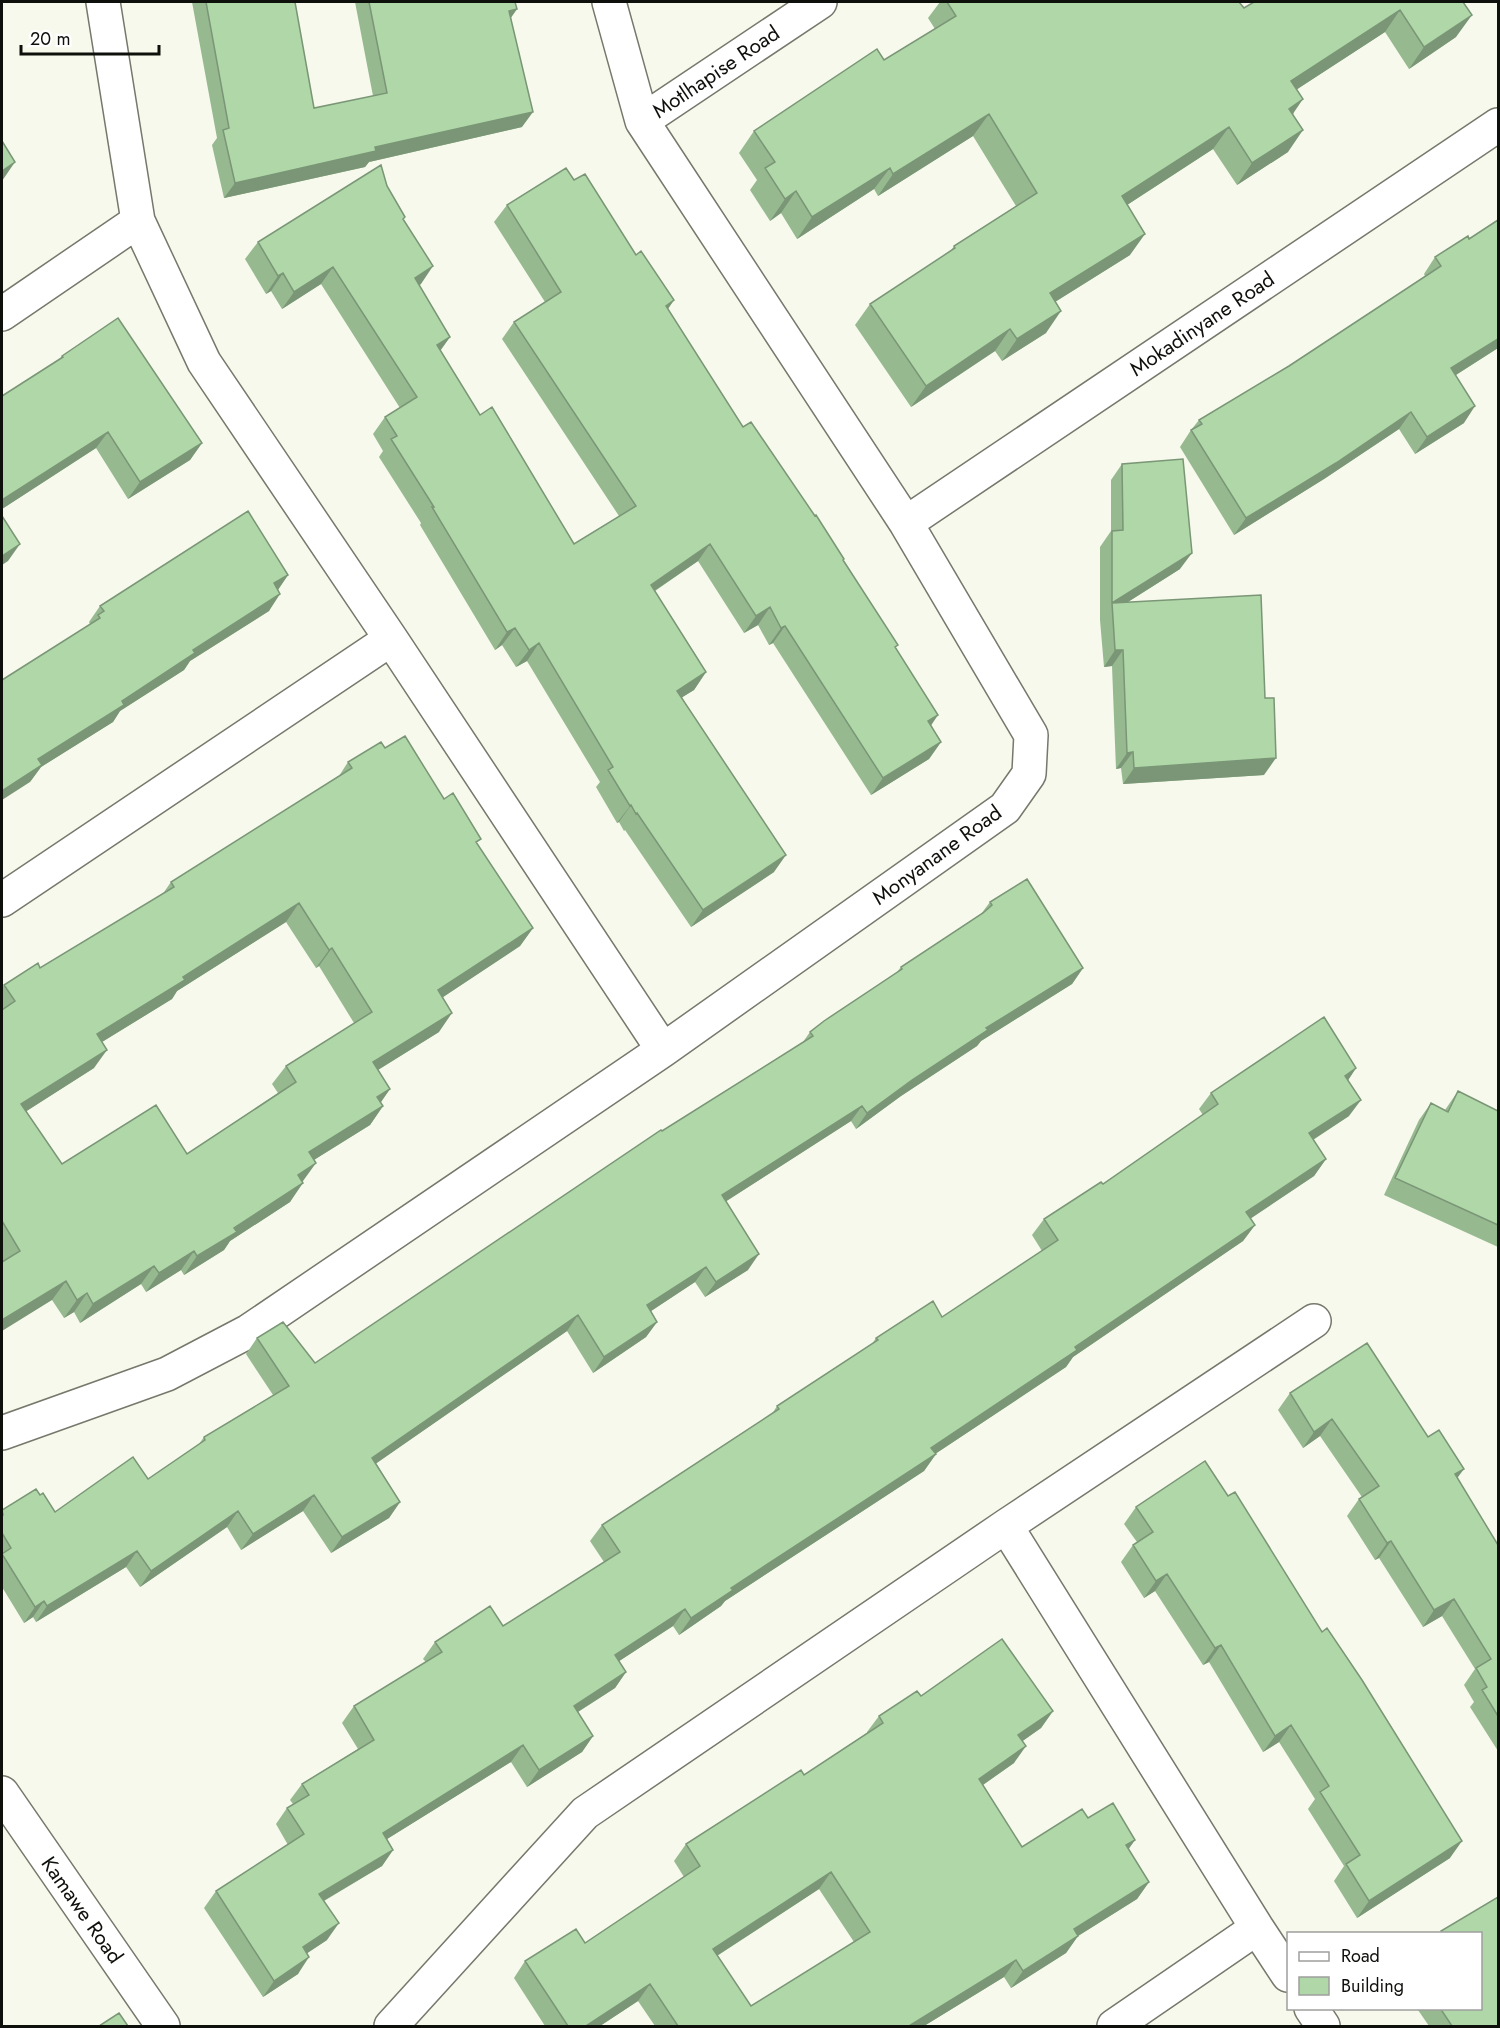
<svg xmlns="http://www.w3.org/2000/svg" width="1500" height="2028" viewBox="0 0 1500 2028" font-family="Jost,sans-serif">
<style>
.lines{fill:none;stroke-linecap:round;stroke-linejoin:round}
.minor-casing{stroke:#75786b;stroke-width:36}
.minor{stroke:#fff;stroke-width:33}
.wall{fill:#96b990;fill-rule:evenodd}
.shaded-wall{fill:#7a9676}
.building{fill:#afd7a8;stroke:#7a9676;stroke-width:1.5;fill-rule:evenodd}
.labels{text-anchor:middle;dominant-baseline:central;stroke-width:4.5;stroke-linejoin:round;paint-order:stroke}
.street-label{font-size:21px;fill:#0e100b;stroke:#fff}
</style>
<rect width="100%" height="100%" fill="#f6f9eb"/>
<g class="lines">
<g class="minor-casing">
<path id="minor" d="M103,2L138,221L204,362L391,639L663,1050
M642,121L820,2
M2,314L138,221
M906,523L1498,125
M2,900L391,639
M2,1433L167,1374L249,1331L663,1050L1005,808L1029,774L1031,735L906,523L642,121L609,2
M1006,1526L1257,1928L1288,1975
M2,1793L163,2026
M1311,2008L1323,2026
M391,2026L585,1813L1006,1526L1314,1321
M1114,2026L1257,1928"/>
</g>
<use href="#minor" class="minor"/>
</g>
<path class="wall" d="M192,2H295L314,108L373,96L355,2H515L517,9L511,17L522,127L369,162L365,167L224,198L212,145L217,138Z
M940,2H1239L1244,8L1463,2L1456,37L1409,69L1385,32L1297,89L1288,152L1237,185L1213,149L1127,205L1130,255L1055,302L1046,333L1002,361L995,351L911,407L855,325L870,304L950,252L954,246L1016,206L973,136L878,196L874,189L797,239L781,213L770,221L750,190L757,180L739,153L754,131L884,60L935,29L928,18Z
M574,180L674,300L668,309L743,427L843,561L895,648L931,726L941,742L929,759L871,795L773,643L769,645L758,625L744,633L698,561L655,591L706,672L694,690L682,697L774,872L691,927L625,830L624,831L619,822L617,823L596,787L600,782L527,661L516,667L502,645L495,650L420,525L421,523L379,457L383,451L373,434L385,417L400,408L321,284L282,309L271,291L266,294L245,259L258,242L387,186L403,220L421,284L419,285L450,337L440,350L480,415L574,544L619,516L502,339L514,322L545,302L494,222L507,205Z
M1435,257L1498,348L1456,375L1464,423L1415,454L1399,429L1324,479L1234,535L1180,447L1191,430L1199,420L1289,366L1425,276L1424,274Z
M62,356L202,443L190,460L128,499L96,448L2,509V396L59,360Z
M1122,464L1180,569L1128,602L1264,775L1123,784L1121,768L1116,769L1112,666L1104,667L1100,620V547L1111,531V480Z
M288,575L278,590L269,611L190,661L184,670L120,711L113,722L41,767L30,782L90,624L89,622L100,606Z
M385,748L444,799L477,844L533,928L520,946L443,997L439,1032L378,1070L390,1089L380,1102L383,1106L370,1125L314,1160L302,1182L290,1202L230,1241L224,1250L184,1275L181,1270L146,1292L141,1284L80,1323L74,1312L64,1318L52,1300L2,1261V988L4,985L40,968L162,895L171,882L339,776L348,762ZM286,922L316,968L319,966L354,1023L286,1066L272,1084L278,1093L187,1154L62,1164L26,1111L94,1068L102,1042L172,999L177,991Z
M990,902L1083,968L1072,984L981,1041L977,1046L901,1096L856,1129L851,1121L726,1201L748,1270L705,1297L695,1282L651,1311L657,1322L646,1337L593,1373L567,1331L376,1463L400,1502L389,1518L331,1553L303,1511L241,1550L227,1527L140,1587L126,1567L36,1622L33,1617L24,1623L2,1587V1510L40,1495L55,1512L148,1479L199,1444L204,1437L273,1395L246,1354L257,1338L315,1363L662,1131L803,1042L810,1032L897,972L901,967L981,914Z
M1356,1068L1348,1080L1349,1116L1313,1140L1326,1159L1314,1176L1251,1218L1255,1225L1243,1241L1073,1357L1066,1367L935,1454H936L924,1471L725,1601L721,1606L679,1635L673,1626L619,1661L626,1672L615,1688L578,1712L593,1736L582,1752L527,1787L511,1762L387,1839L393,1850L382,1866L324,1901L327,1940L307,1953L298,1974L263,1997L204,1908L216,1891L288,1845L276,1824L287,1808L293,1804L290,1800L302,1784L358,1749L342,1723L354,1706L426,1662L423,1659L435,1642L503,1626L604,1562L590,1541L602,1525L772,1414L777,1406L872,1344L876,1338L942,1317L1042,1251L1032,1235L1044,1219L1103,1184L1203,1115L1199,1109L1211,1093Z
M1458,1091L1498,1111V1247L1384,1195L1419,1120L1431,1103L1445,1110Z
M1290,1393L1428,1437L1457,1478L1498,1545V1751L1470,1707L1474,1702L1464,1685L1475,1669L1442,1616L1423,1627L1379,1558L1375,1560L1347,1516L1359,1499L1362,1497L1320,1436L1303,1448L1278,1410Z
M1136,1507L1450,1858L1357,1918L1334,1881L1344,1866L1308,1809L1315,1799L1279,1742L1263,1752L1209,1662L1203,1665L1155,1591L1144,1598L1121,1562L1133,1545L1137,1542L1124,1524Z
M921,1696L1053,1711L1041,1728L1022,1741L1014,1763L983,1785L1022,1847L1088,1818L1135,1840L1128,1849L1149,1882L1137,1899L1078,1936L1066,1953L1011,1988L1004,1977L924,2026H655L638,2001L600,2026H545L514,1978L525,1961L585,1943L684,1877L674,1861L686,1844L804,1775L867,1733V1732L879,1716ZM819,1889L854,1942L751,2006L717,1956Z
M1498,1897V2026H1429L1418,2010L1419,2008H1480V1934H1440L1441,1931Z"/>
<path class="shaded-wall" d="M517,9L506,25L509,11Z
M1400,10L1385,32L1276,103L1291,81Z
M1472,15L1456,37L1409,69L1424,47Z
M1303,99L1288,121L1289,109Z
M533,112L522,127L369,162L365,167L224,198L235,183L375,147Z
M989,114L973,136L878,196L893,174Z
M1229,127L1213,149L1107,218L1122,196Z
M1303,130L1288,152L1237,185L1252,163Z
M15,162L2,181V171Z
M890,168L874,189L797,239L812,217Z
M796,191L781,213L770,221L785,199Z
M1145,234L1130,255L1034,315L1050,293Z
M433,266L421,284L402,296L415,278Z
M333,267L321,284L282,309L294,292Z
M283,273L271,291L266,294L278,276Z
M674,300L662,317L666,306Z
M1061,311L1046,333L1002,361L1017,339Z
M1010,329L995,351L911,407L926,386Z
M450,337L438,354L437,345Z
M1498,339V348L1440,385L1451,368Z
M1475,406L1464,423L1415,454L1427,437Z
M1411,412L1399,429L1324,479L1234,535L1246,518Z
M108,432L96,448L2,509V500Z
M202,443L190,460L128,499L140,482Z
M20,544L8,561L2,565V556Z
M710,544L698,561L638,602L651,585Z
M1192,553L1180,569L1112,612V603Z
M288,575L277,591L274,583Z
M280,594L269,611L190,661L184,670L120,711L113,722L41,767L30,782L2,800V791L38,759L193,650Z
M770,607L758,625L744,633L756,616Z
M785,626L773,643L769,645L781,628Z
M515,628L502,645L495,650L507,632Z
M539,643L527,661L516,667L529,650Z
M1115,650H1123L1112,666L1104,667Z
M706,672L694,690L665,708L677,691Z
M938,715L926,733L928,721Z
M941,742L929,759L871,795L883,778Z
M1133,752L1121,768L1116,769L1127,753Z
M1276,758L1264,775L1123,784L1134,768Z
M631,805L619,822L617,823L630,806Z
M786,855L774,872L691,927L703,910Z
M299,903L286,922L177,991L172,999L84,1053L97,1034L183,977Z
M533,928L520,946L425,1009L438,990Z
M332,948L319,966L316,968L329,950Z
M1083,968L1072,984L981,1041L977,1046L901,1096L856,1129L867,1113L912,1080L986,1028Z
M452,1013L439,1032L360,1081L373,1062Z
M107,1050L94,1068L8,1123L21,1104Z
M1356,1068L1345,1085V1076Z
M390,1089L377,1108V1097Z
M1361,1100L1349,1116L1297,1150L1309,1133Z
M383,1106L370,1125L296,1171L309,1152Z
M862,1106L851,1121L711,1211L722,1195Z
M1326,1159L1314,1176L1235,1229L1246,1212Z
M316,1163L303,1181L285,1194L298,1175Z
M303,1183L290,1202L230,1241L224,1250L184,1275L197,1256L234,1228Z
M1255,1225L1243,1241L1073,1357L1066,1367L920,1464L931,1448L1075,1347Z
M194,1251L181,1270L146,1292L159,1273Z
M759,1254L748,1270L705,1297L716,1282Z
M154,1266L141,1284L80,1323L93,1304Z
M706,1267L695,1282L636,1321L647,1305Z
M66,1281L52,1300L2,1331V1320Z
M87,1293L74,1312L64,1318L77,1300Z
M578,1315L567,1331L361,1474L372,1458Z
M657,1322L646,1337L593,1373L604,1357Z
M1332,1419L1320,1436L1303,1448L1314,1432Z
M936,1454L924,1471L725,1601L721,1606L679,1635L691,1618L731,1588Z
M1464,1469L1452,1485L1455,1474Z
M314,1495L303,1511L241,1550L253,1534Z
M400,1502L389,1518L331,1553L342,1537Z
M238,1511L227,1527L140,1587L151,1571Z
M1391,1541L1379,1558L1375,1560L1387,1543Z
M137,1551L126,1567L36,1622L47,1606Z
M1167,1574L1155,1591L1144,1598L1156,1581Z
M1454,1599L1442,1616L1423,1627L1434,1610Z
M44,1601L33,1617L24,1623L35,1607Z
M685,1609L673,1626L604,1671L615,1655Z
M1221,1645L1209,1662L1203,1665L1215,1648Z
M626,1672L615,1688L562,1722L574,1706Z
M1053,1711L1041,1728L1007,1752L1018,1735Z
M1291,1725L1279,1742L1263,1752L1275,1736Z
M593,1736L582,1752L527,1787L539,1770Z
M523,1745L511,1762L371,1849L383,1833Z
M1026,1746L1014,1763L967,1796L979,1779Z
M1135,1840L1123,1857L1126,1845Z
M1462,1841L1450,1858L1357,1918L1369,1901Z
M393,1850L382,1866L308,1910L319,1894Z
M831,1872L819,1889L701,1966L713,1949Z
M1149,1882L1137,1899L1062,1946L1074,1929Z
M339,1923L327,1940L291,1964L303,1947Z
M1078,1936L1066,1953L1011,1988L1023,1971Z
M309,1957L298,1974L263,1997L274,1981Z
M1016,1960L1004,1977L924,2026H909Z
M650,1984L638,2001L600,2026H586Z"/>
<path class="building" d="M206,2H295L314,108L387,93L369,2H515L517,9L509,11L533,112L375,147L376,151L235,183L223,130L229,128Z
M947,2H1239L1244,8L1254,2H1463L1472,15L1424,47L1400,10L1291,81L1303,99L1289,109L1303,130L1252,163L1229,127L1122,196L1145,234L1050,293L1061,311L1017,339L1010,329L926,386L870,304L955,248L954,246L1037,193L989,114L893,174L890,168L812,217L796,191L785,199L765,168L775,162L754,131L877,49L884,60L956,16Z
M2,141L15,162L2,171Z
M381,165L387,186L405,217L403,219L433,266L415,278L450,337L437,345L480,415L492,407L574,544L636,506L514,322L561,292L507,205L566,168L574,180L585,174L636,255L641,251L674,300L666,306L743,427L751,422L815,516L816,515L844,559L843,560L898,645L895,647L938,715L928,721L941,742L883,778L785,626L781,628L770,607L756,616L710,544L651,585L706,672L677,691L786,855L703,910L637,813L636,814L631,805L630,806L608,770L613,767L539,643L529,650L515,628L507,632L432,507H434L391,439L397,436L385,417L417,397L333,267L294,292L283,273L278,276L258,242Z
M1498,220V339L1451,368L1475,406L1427,437L1411,412L1336,463L1246,518L1191,430L1202,424L1199,420L1289,366L1441,266L1435,257L1468,236L1469,239Z
M118,318L202,443L140,482L108,432L2,500V396L63,357L62,356Z
M1183,459L1192,553L1112,603L1261,595L1265,698H1274L1276,758L1134,768L1133,752L1127,753L1123,650H1115L1112,603V531L1123,530L1122,464Z
M248,511L288,575L274,583L280,594L193,650L195,653L122,701L124,705L38,759L42,765L2,791V680L100,618L98,615L104,611L100,606Z
M2,516L20,544L2,556Z
M405,736L444,799L453,793L481,839L476,842L533,928L438,990L452,1013L373,1062L390,1089L377,1097L383,1106L309,1152L316,1163L298,1175L303,1183L234,1228L237,1232L197,1256L194,1251L159,1273L154,1266L93,1304L87,1293L77,1300L66,1281L2,1320V1262L20,1251L2,1221V1010L15,1001L4,985L38,963L40,968L174,887L171,882L352,768L348,762L381,742L385,748ZM299,903L329,950L332,948L372,1012L286,1066L296,1082L187,1154L156,1105L62,1164L21,1104L107,1050L97,1034L185,980L183,977Z
M1027,879L1083,968L986,1028L988,1030L912,1080L867,1113L862,1106L722,1195L759,1254L716,1282L706,1267L647,1305L657,1322L604,1357L578,1315L372,1458L400,1502L342,1537L314,1495L253,1534L238,1511L151,1571L137,1551L47,1606L44,1601L35,1607L2,1554L11,1548L2,1533V1516L3,1515L2,1510L36,1489L40,1495L43,1493L55,1512L133,1457L148,1479L205,1440L204,1437L289,1386L257,1338L283,1322L315,1363L661,1130L662,1131L813,1036L810,1032L824,1021L902,969L901,967L983,913L992,905L990,902Z
M1324,1017L1356,1068L1345,1076L1361,1100L1309,1133L1326,1159L1246,1212L1255,1225L1075,1347L1077,1350L931,1448L936,1454L731,1588L733,1590L691,1618L685,1609L615,1655L626,1672L574,1706L593,1736L539,1770L523,1745L383,1833L393,1850L319,1894L339,1923L303,1947L309,1957L274,1981L216,1891L304,1834L287,1808L309,1795L302,1784L374,1740L354,1706L442,1652L435,1642L490,1606L503,1626L620,1552L602,1525L779,1409L777,1406L878,1340L876,1338L933,1301L942,1317L1058,1240L1044,1219L1101,1182L1103,1184L1218,1104L1211,1093Z
M1458,1091L1498,1111V1225L1395,1178L1431,1103L1448,1112Z
M1367,1343L1428,1437L1439,1430L1464,1469L1455,1474L1498,1545V1716L1482,1690L1487,1687L1476,1668L1491,1659L1454,1599L1434,1610L1391,1541L1387,1543L1359,1499L1379,1486L1332,1419L1314,1432L1290,1393Z
M1205,1461L1228,1496L1235,1492L1322,1632L1327,1628L1362,1680L1462,1841L1369,1901L1346,1864L1360,1855L1320,1792L1329,1786L1291,1725L1275,1736L1221,1645L1215,1648L1167,1574L1156,1581L1133,1545L1153,1532L1136,1507Z
M1002,1639L1053,1711L1018,1735L1026,1746L979,1779L1022,1847L1082,1809L1088,1818L1113,1803L1135,1840L1126,1845L1149,1882L1074,1929L1078,1936L1023,1971L1016,1960L909,2026H678L650,1984L586,2026H568L525,1961L576,1929L585,1943L700,1866L686,1844L801,1770L804,1775L883,1723L879,1716L917,1691L921,1696ZM831,1872L870,1932L751,2006L713,1949Z
M1498,1897V2026H1452L1440,2008H1480V1934H1443L1441,1931Z
M119,2013L128,2026H99Z"/>
<g class="labels">
<g class="street-label">
<text transform="translate(716 72) rotate(-34)">Motlhapise Road</text>
<text transform="translate(1202 324) rotate(-34)">Mokadinyane Road</text>
<text transform="translate(937 855) rotate(-36)">Monyanane Road</text>
<text transform="translate(82 1910) rotate(55)">Kamawe Road</text>
</g>
</g>
<rect width="1500" height="2028" fill="none" stroke="#0e100b" stroke-width="6"/>
<rect x="1287" y="1932" width="195" height="78" fill="#ffffff" stroke="#9f9f9d" stroke-width="1.5"/>
<rect x="1299" y="1952" width="30" height="9" fill="#ffffff" stroke="#9f9f9d" stroke-width="1.5"/>
<text x="1341" y="1962" font-size="18" fill="#0e100b">Road</text>
<rect x="1299" y="1977" width="30" height="18" fill="#afd7a8" stroke="#9f9f9d" stroke-width="1.5"/>
<text x="1341" y="1992" font-size="18" fill="#0e100b">Building</text>
<path d="M21 45v9h138v-9" fill="none" stroke="#0e100b" stroke-width="3"/>
<text x="30" y="45" font-size="18" fill="#0e100b" stroke="#ffffff" stroke-width="4.5" paint-order="stroke">20 m</text>
</svg>
